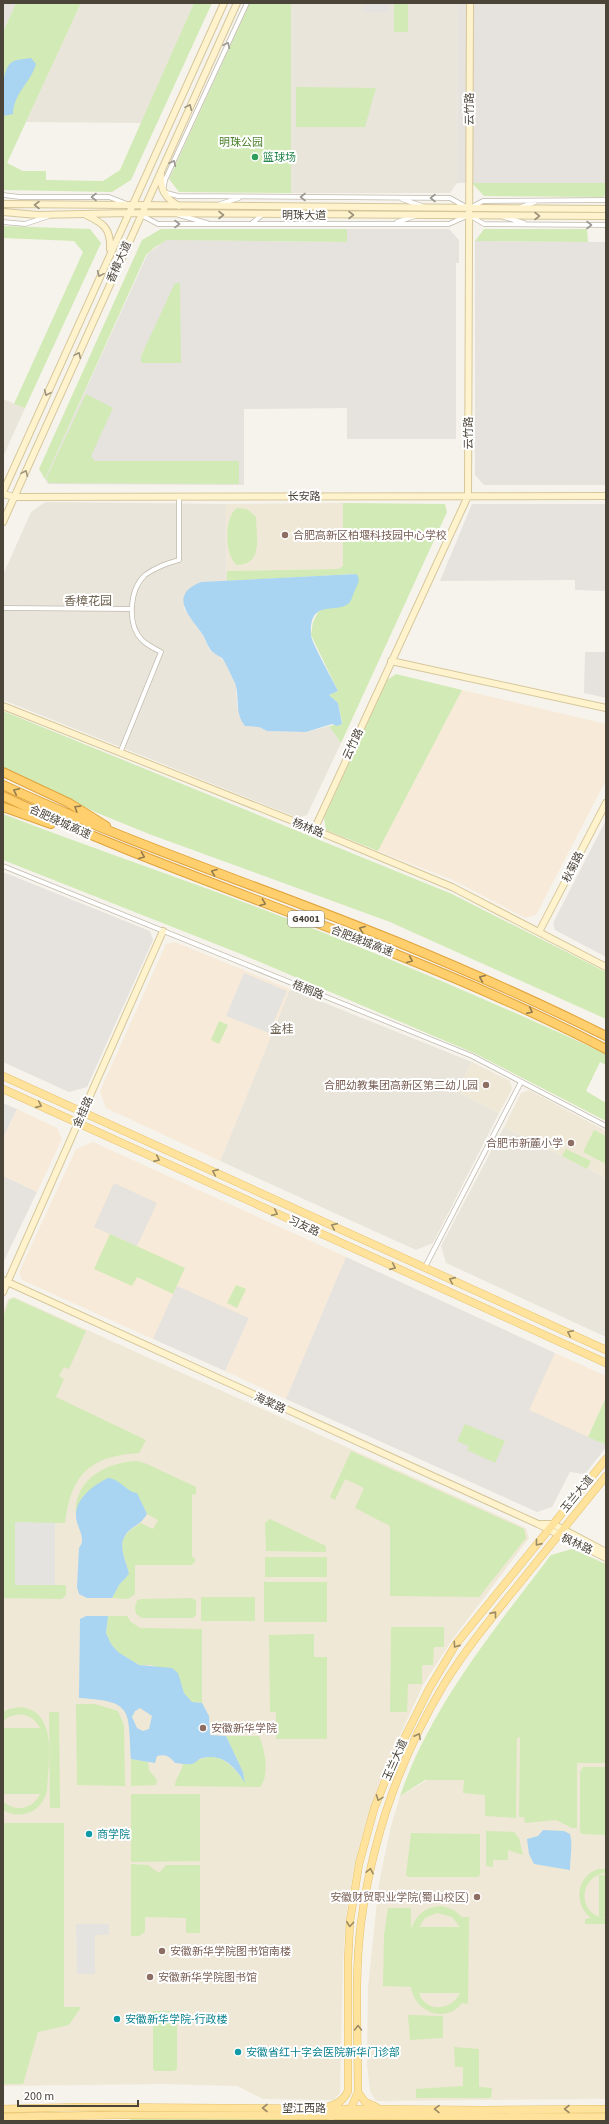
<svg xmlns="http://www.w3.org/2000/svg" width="609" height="2124" viewBox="0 0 609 2124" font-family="'Source Sans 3','Noto Sans SC',sans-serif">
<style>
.residential{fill:#eae5da}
.commercial{fill:#f7ead8}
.industrial{fill:#e6e2dd}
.education{fill:#efe8d6}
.green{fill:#d2eab5;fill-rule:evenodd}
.parking{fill:#e5e3e0}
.water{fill:#a9d4f2;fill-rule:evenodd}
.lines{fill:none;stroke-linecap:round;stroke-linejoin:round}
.street-casing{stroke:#c2bbae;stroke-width:5.5}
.secondary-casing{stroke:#d6c79b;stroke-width:8}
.primary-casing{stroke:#e6c16a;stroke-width:8}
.highway-casing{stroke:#e0a43c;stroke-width:10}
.street{stroke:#fff;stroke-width:4}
.secondary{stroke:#fff3cd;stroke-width:6}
.primary{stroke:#ffe39c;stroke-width:7}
.highway{stroke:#ffcf6e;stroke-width:8}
.oneway{stroke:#9c9892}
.oneway2{stroke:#9c937c}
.oneway3{stroke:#937c4e}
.oneway4{stroke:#9c8c66}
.leisure-dot{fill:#2e9e5b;stroke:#fff;stroke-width:1.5}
.education-dot{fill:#8d6e63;stroke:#fff;stroke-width:1.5}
.culture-dot{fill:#0f9aa8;stroke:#fff;stroke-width:1.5}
.labels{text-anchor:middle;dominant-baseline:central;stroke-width:4;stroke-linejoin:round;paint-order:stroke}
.shield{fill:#fff;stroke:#817c74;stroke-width:1}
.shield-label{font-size:10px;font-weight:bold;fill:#4b4439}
.street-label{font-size:11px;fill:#4b4439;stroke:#fff}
.park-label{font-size:11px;fill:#4a7f2a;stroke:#fff}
.leisure-label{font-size:11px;fill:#27864d;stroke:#fff;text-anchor:start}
.education-label{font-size:11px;fill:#785e54;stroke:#fff;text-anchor:start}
.culture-label{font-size:11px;fill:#0d838f;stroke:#fff;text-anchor:start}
.neighbourhood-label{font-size:12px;fill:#6e6250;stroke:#fff}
</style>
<rect width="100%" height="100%" fill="#f6f3ec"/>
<path class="residential" d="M81,3H194L142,123L26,122Z
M291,3H458L457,183L450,193H291Z
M3,399L25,408L3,457Z
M45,502L226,504L227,581L201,582L188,590L184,599V609L203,635L210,651L218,655L226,664L236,685L237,706L245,726L259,727L267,731L306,732L329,726L341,743L307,815L298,818L3,700V575L31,512Z
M290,989L472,1062L457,1092L499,1113L433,1243L416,1250L220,1161Z
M504,1127L606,1178V1337L446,1263L441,1246Z"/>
<path class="commercial" d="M462,690L606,724V780L536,915L525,918L453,880L378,851Z
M175,942L290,989L220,1161L106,1108L100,1091L166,944Z
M17,1109L57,1128L62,1139L37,1192L3,1176V1138Z
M93,1142L346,1257L286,1399L225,1371L249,1318L177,1287L153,1339L22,1280L19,1272L76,1149Z
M555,1353L606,1376V1397L588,1437L528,1410Z"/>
<path class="industrial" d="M3,3H16L3,32Z
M458,3H606V183H457Z
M347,229H449L459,240V263H456V439H347V408L244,409V485L48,484L45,479L147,255L151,251L166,240L347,242Z
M475,241L606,242V485H484L475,475Z
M472,504H606V591L575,590V580L440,581Z
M585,652H606V698L584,693Z
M606,820V957L555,930L553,923Z
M3,872L150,931L153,940L87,1087L69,1092L3,1062Z
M3,1176L37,1192L3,1263Z
M114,1183L157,1203L137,1246L94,1227Z
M346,1257L555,1353L529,1410L606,1445V1447L585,1474L570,1472L552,1507L537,1512L286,1399Z
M177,1286L249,1318L225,1371L153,1339Z"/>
<path class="education" d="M343,503V566L338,569L227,571L226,504Z
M472,1062L510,1081L512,1089L499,1113L457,1092Z
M529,1090L606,1131V1178L504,1127L521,1093Z
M14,1297L526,1528L529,1538L452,1640L423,1685L384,1770L369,1812L354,1867L346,1917L343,1961L340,2093L334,2100L263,2099L237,2086L165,2084L3,2086V1312L8,1299Z
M551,1707L577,1763H606V2099L376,2101L370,2091L367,2064L368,1987L379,1883L391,1826L400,1796Z"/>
<path class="green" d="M16,3H81L7,163L23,171H46V180L103,181L120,170L194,3H212L131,180L112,192L3,190V32Z
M250,3H291V193L179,192L169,179Z
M394,3H408V32H394Z
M296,87L376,88L365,127H296Z
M472,183H606V194L603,197L484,196Z
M3,226L90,229L101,243L25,408L14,404L83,252L74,241L3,238Z
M161,229H347V242L167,240L155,247L146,255L45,479L39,469L142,240Z
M484,229H587L588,242L475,241Z
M175,283H180L181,363H141V356Z
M86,394L113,408L91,456L95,461H239V484L49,483L46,479Z
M343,503L445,504L447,512L341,743L329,726L342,724V722L338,703L329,695L338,691L311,635L313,622L318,612L323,608L342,606L356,574L227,581V571L338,569L343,566Z
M237,508L247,509L256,517C256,537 264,564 237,565C224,555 224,517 237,508Z
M396,674L462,690L378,851L326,830L324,818L387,680Z
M3,711L452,894L606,972V1019L390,922L149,834L95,812L3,768Z
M3,814C71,840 140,864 208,889C343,938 476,994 606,1054V1065L600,1062L586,1091L606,1103V1121L476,1054L241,954L3,860Z
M219,1021L228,1025L219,1044L211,1040Z
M594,1130L606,1136V1164L583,1152Z
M566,1149L591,1161L587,1169L562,1156Z
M110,1234L185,1268L173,1294L137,1277L132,1286L94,1269Z
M236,1285L246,1289L237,1308L227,1303Z
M14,1298L86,1331L69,1369L64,1367L59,1376L64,1379L56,1397L146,1440L139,1453C90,1456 71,1474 65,1523H15V1585H66V1595L62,1599L3,1598V1318L9,1300Z
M606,1397V1445L588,1437Z
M465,1424L505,1441L495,1463L467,1450L469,1446L457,1441Z
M351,1451L524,1529L526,1538L479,1597L390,1596V1526L355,1508L364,1488L345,1479L335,1500L330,1497Z
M137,1461L147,1464L196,1487V1494L192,1495V1557L195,1558V1562L191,1565H135V1594L128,1599L112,1598L119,1585L129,1574C122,1547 114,1539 141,1523L153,1529L158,1520L147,1514L137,1493L80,1502L76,1515C73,1480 106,1462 137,1461Z
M270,1519L326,1546V1552L266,1551L265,1523Z
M572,1549L606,1564V1763H577V1828H572L556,1820L525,1823L524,1817H519L520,1737L517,1738L516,1818L485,1816V1795L463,1793L464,1780H425L400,1796C431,1706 494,1630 551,1555Z
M265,1557H327V1577H265Z
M264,1582H327V1622H264Z
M201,1597H255V1621H201Z
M191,1598L196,1600V1615L193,1618H142L136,1614L135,1608L137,1600L142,1599Z
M108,1616H127L131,1622L140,1628L202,1629V1703L192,1702L184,1693L181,1683L152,1665H139L118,1652L111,1644L106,1633Z
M391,1627H444V1647H434L433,1665H422V1684H408L407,1712H390Z
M314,1634V1657H327V1739H276V1712H270L269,1635Z
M76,1704H95L118,1711L124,1725L125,1786L77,1785Z
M21,1707C59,1712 48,1763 47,1790C43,1811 22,1821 3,1810V1801C15,1813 33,1809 40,1794H3V1728H40C33,1713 15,1710 3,1721V1712L9,1709Z
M49,1712H59L60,1808H50Z
M226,1736H259C265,1750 270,1775 260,1787L175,1786C175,1778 182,1772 183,1764C192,1764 193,1761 201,1759C221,1751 234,1768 245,1782L243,1772Z
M131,1759L148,1762L149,1770L157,1780L156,1785L131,1786Z
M583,1767H606V1835L582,1834L580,1832V1772Z
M131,1794H200V1861L131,1862Z
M3,1823H64V2007H81L69,2025L38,2032L23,2084H3Z
M486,1831L514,1832L519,1838L523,1855L508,1850V1860H493V1867L486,1866Z
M411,1833L480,1834V1875L478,1877H408L406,1875Z
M131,1864L148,1865L159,1873L166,1865H200V1933H186V1918L145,1917V1932L139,1936H131Z
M598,1869H606V1873C582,1875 576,1908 599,1917V1875H606V1917H600L606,1918V1924H585V1919L591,1918C574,1905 575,1877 598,1869Z
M442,1906L454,1910L462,1917H469L468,2004L462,2003C445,2025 414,2011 411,1987L383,1986L384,1935L388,1908H411V1929C416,1915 426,1906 442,1906ZM437,1913L452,1917L460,1927H419L425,1918ZM419,1993H460C452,2011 425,2013 419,1993Z
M153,2011H177V2069L174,2071H155L153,2068Z
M408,2015L443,2016V2038L410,2040Z
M454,2047L479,2049V2087L492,2088L491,2098H416V2089L463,2086V2067H455Z
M130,2116L606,2117V2121H130Z"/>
<path class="parking" d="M362,3H389V12H362Z
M244,973L287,991L269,1033L226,1016Z
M3,1103L17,1109L3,1138Z
M15,1522L55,1523V1585H15Z
M76,1924H109V1935H95V1974H77Z"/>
<path class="water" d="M31,58L36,64C30,84 14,92 13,114L3,116C3,103 0,70 12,62C17,59 25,59 31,58Z
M356,574L358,576C360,582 357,585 355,590C353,594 352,599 350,602C338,616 309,596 311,635C311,642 334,682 338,691L329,695L338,703L342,724L337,726L332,724L306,732L267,731L259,727L245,726C234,712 240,696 235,683C231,675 227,665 222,658C218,655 212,653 210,649C207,645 206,640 203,635C192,618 166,596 201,582Z
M108,1478C121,1479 126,1492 137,1493L147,1514C142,1522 138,1524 131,1529C115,1542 125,1557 129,1574L119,1585L112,1598H87L79,1594L77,1587L79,1548C87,1539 77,1528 76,1517C75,1498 94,1485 108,1478Z
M86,1616H108L106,1633L111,1644L118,1652L139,1665L172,1668L178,1673L184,1693L192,1702L202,1703L209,1716L210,1735L226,1736L243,1772L245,1783C235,1767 223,1753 202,1758C198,1759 195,1764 191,1764C186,1765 180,1763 175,1763C170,1756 165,1754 157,1756L155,1763L131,1759C128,1710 134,1701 79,1698L80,1619ZM140,1708L152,1716L149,1729L143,1731L137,1728L132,1717L135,1711Z
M543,1830L564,1831L570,1834C573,1846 570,1857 570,1870L534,1864L529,1854L527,1839L538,1836Z"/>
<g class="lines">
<g class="street-casing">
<path id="street" d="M247,3L165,180L163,192L178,196L450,198L466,207
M3,195L20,197H109L127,204
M402,199L422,206
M220,204L239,198
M472,207L483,201L606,200
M521,207L535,202
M141,215L158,224H449L469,215L484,224L606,225
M179,215L207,223
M504,217L524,223
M3,222L25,224L49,216
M397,222L415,216
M251,224L262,215
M3,608L131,609
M120,753L161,652C155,649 147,645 142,640C127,625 129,590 145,575C156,567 166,564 179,560V497
M3,866L472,1056L606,1126
M425,1267L521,1082"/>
</g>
<g class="secondary-casing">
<path id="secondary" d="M161,173C160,190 165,198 179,206
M3,204L606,209
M3,212L38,215L128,213L606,216
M86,215C103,223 111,228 110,249
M3,492L224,3
M3,494L14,497L606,496
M3,522L237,3
M391,661L606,708
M3,706L303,825L452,887L606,967
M314,830L468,496L470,3
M539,932L606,803
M3,1280L538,1524L606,1558
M3,1292L163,931
M538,1524H553L606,1552"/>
</g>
<g class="primary-casing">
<path id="primary" d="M3,1076L606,1350
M3,1089L606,1363
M358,2092L365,2102L376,2107
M324,2108C335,2105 343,2102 348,2091V1961L350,1921L359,1864L374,1809L393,1761L429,1689L456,1644L606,1459
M3,2109L80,2107L483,2110L606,2109
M3,2117L118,2115L606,2117
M331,2117L351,2108L358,2092C358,2036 354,1979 361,1923C372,1840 400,1758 443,1686C465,1650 492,1617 519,1584C548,1548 577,1512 606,1476"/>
</g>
<g class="highway-casing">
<path id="highway" d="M3,772L69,803L106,826
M3,785C132,845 268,889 400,943C470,972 538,1002 606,1036
M3,796C130,856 263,900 393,953C466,982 537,1013 606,1049
M3,807L51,824"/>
</g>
<use href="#street" class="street"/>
<use href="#secondary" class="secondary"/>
<use href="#primary" class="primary"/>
<use href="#highway" class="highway"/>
</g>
<defs><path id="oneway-chevron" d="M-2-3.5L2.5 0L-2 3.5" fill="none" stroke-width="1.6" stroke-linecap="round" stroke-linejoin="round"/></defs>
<g class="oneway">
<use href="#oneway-chevron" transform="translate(227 45) rotate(-65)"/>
<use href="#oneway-chevron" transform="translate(173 163) rotate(-65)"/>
<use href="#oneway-chevron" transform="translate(94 197) rotate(180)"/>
<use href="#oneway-chevron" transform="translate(303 197) rotate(-180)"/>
<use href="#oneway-chevron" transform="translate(433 198) rotate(-180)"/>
<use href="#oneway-chevron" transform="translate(177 224)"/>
<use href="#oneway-chevron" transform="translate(589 225)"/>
</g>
<g class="oneway2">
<use href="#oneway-chevron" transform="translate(189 107) rotate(-66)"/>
<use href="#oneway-chevron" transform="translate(37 205) rotate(-180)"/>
<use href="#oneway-chevron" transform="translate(221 215)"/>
<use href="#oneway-chevron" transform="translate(351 215)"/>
<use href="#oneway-chevron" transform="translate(537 216)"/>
<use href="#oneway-chevron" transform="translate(100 274) rotate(114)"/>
<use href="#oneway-chevron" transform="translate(78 355) rotate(-66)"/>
<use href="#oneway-chevron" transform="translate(47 393) rotate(114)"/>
<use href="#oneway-chevron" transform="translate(25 473) rotate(-66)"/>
</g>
<g class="oneway3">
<use href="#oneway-chevron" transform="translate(16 791) rotate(-155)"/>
<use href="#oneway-chevron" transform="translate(77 808) rotate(-148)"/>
<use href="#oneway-chevron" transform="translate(142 856) rotate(21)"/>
<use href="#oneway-chevron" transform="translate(214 872) rotate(-159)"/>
<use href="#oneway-chevron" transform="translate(263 903) rotate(21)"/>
<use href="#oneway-chevron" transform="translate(362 929) rotate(-159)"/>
<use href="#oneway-chevron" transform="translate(410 960) rotate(23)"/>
<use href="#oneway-chevron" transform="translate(482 978) rotate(-157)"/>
<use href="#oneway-chevron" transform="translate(530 1011) rotate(24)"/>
</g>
<g class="oneway4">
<use href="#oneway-chevron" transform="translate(39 1105) rotate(24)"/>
<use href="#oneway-chevron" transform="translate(157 1159) rotate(24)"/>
<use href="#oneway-chevron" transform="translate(215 1172) rotate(-156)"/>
<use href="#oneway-chevron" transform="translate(275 1213) rotate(24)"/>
<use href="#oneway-chevron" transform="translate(334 1226) rotate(-156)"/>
<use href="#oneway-chevron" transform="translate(393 1267) rotate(24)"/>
<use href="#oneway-chevron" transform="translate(452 1280) rotate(-156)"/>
<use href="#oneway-chevron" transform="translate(570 1333) rotate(-156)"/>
<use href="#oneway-chevron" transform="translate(538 1543) rotate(129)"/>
<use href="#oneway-chevron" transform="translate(494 1614) rotate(-51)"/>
<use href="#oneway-chevron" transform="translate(456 1645) rotate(125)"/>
<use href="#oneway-chevron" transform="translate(418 1736) rotate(-63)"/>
<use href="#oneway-chevron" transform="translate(379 1798) rotate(111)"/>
<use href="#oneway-chevron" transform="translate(370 1871) rotate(-78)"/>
<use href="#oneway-chevron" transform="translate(350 1924) rotate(95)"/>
<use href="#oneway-chevron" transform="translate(358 2028) rotate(-90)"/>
<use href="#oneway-chevron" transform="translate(265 2108) rotate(-180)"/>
<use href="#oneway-chevron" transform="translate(437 2109) rotate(-179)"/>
<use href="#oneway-chevron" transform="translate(567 2109) rotate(180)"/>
</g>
<circle class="leisure-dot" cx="255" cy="157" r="4"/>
<g class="education-dot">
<circle cx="285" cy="535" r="4"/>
<circle cx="486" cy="1085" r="4"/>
<circle cx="571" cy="1143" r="4"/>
<circle cx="203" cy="1728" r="4"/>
<circle cx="477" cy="1897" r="4"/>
<circle cx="162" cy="1951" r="4"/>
<circle cx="150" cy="1977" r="4"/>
</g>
<g class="culture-dot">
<circle cx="89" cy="1834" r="4"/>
<circle cx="117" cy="2019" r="4"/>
<circle cx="238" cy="2052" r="4"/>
</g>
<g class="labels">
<rect class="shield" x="288" y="911" width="36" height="16" rx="3"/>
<g class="shield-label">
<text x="306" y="919">G4001</text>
</g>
<g class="street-label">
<text transform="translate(469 109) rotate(-90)">云竹路</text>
<text x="304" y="215">明珠大道</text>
<text transform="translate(119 262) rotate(-66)">香樟大道</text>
<text transform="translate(468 433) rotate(-90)">云竹路</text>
<text x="304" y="496">长安路</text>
<text transform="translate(353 744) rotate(-65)">云竹路</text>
<text transform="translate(60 822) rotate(24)">合肥绕城高速</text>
<text transform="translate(308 828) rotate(22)">杨林路</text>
<text transform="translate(573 867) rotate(-63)">秋菊路</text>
<text transform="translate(362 941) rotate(21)">合肥绕城高速</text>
<text transform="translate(308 990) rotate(22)">梧桐路</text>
<text transform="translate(83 1112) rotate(-66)">金桂路</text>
<text transform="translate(304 1226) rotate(24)">习友路</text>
<text transform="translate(270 1403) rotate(25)">海棠路</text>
<text transform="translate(577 1494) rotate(-51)">玉兰大道</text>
<text transform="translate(577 1544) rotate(25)">枫林路</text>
<text transform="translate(395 1760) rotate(-66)">玉兰大道</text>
<text x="304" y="2108">望江西路</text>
</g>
<g class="park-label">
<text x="241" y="142">明珠公园</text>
</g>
<g class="leisure-label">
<text x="263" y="157">篮球场</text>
</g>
<g class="education-label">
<text x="293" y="535">合肥高新区柏堰科技园中心学校</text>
<text x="478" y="1085" text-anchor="end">合肥幼教集团高新区第二幼儿园</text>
<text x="563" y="1143" text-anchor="end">合肥市新麓小学</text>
<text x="211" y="1728">安徽新华学院</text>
<text x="469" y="1897" text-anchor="end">安徽财贸职业学院(蜀山校区)</text>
<text x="170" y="1951">安徽新华学院图书馆南楼</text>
<text x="158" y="1977">安徽新华学院图书馆</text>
</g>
<g class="culture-label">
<text x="97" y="1834">商学院</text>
<text x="125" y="2019">安徽新华学院-行政楼</text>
<text x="246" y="2052">安徽省红十字会医院新华门诊部</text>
</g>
<g class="neighbourhood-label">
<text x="88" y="601">香樟花园</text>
<text x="282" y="1029">金桂</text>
</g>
</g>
<rect width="609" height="2124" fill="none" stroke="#4b4439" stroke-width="8"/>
<path d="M18 2100v6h120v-6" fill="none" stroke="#4b4439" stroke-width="2"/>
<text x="24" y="2100" font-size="12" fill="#4b4439" stroke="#ffffff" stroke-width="3" paint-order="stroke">200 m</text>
</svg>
